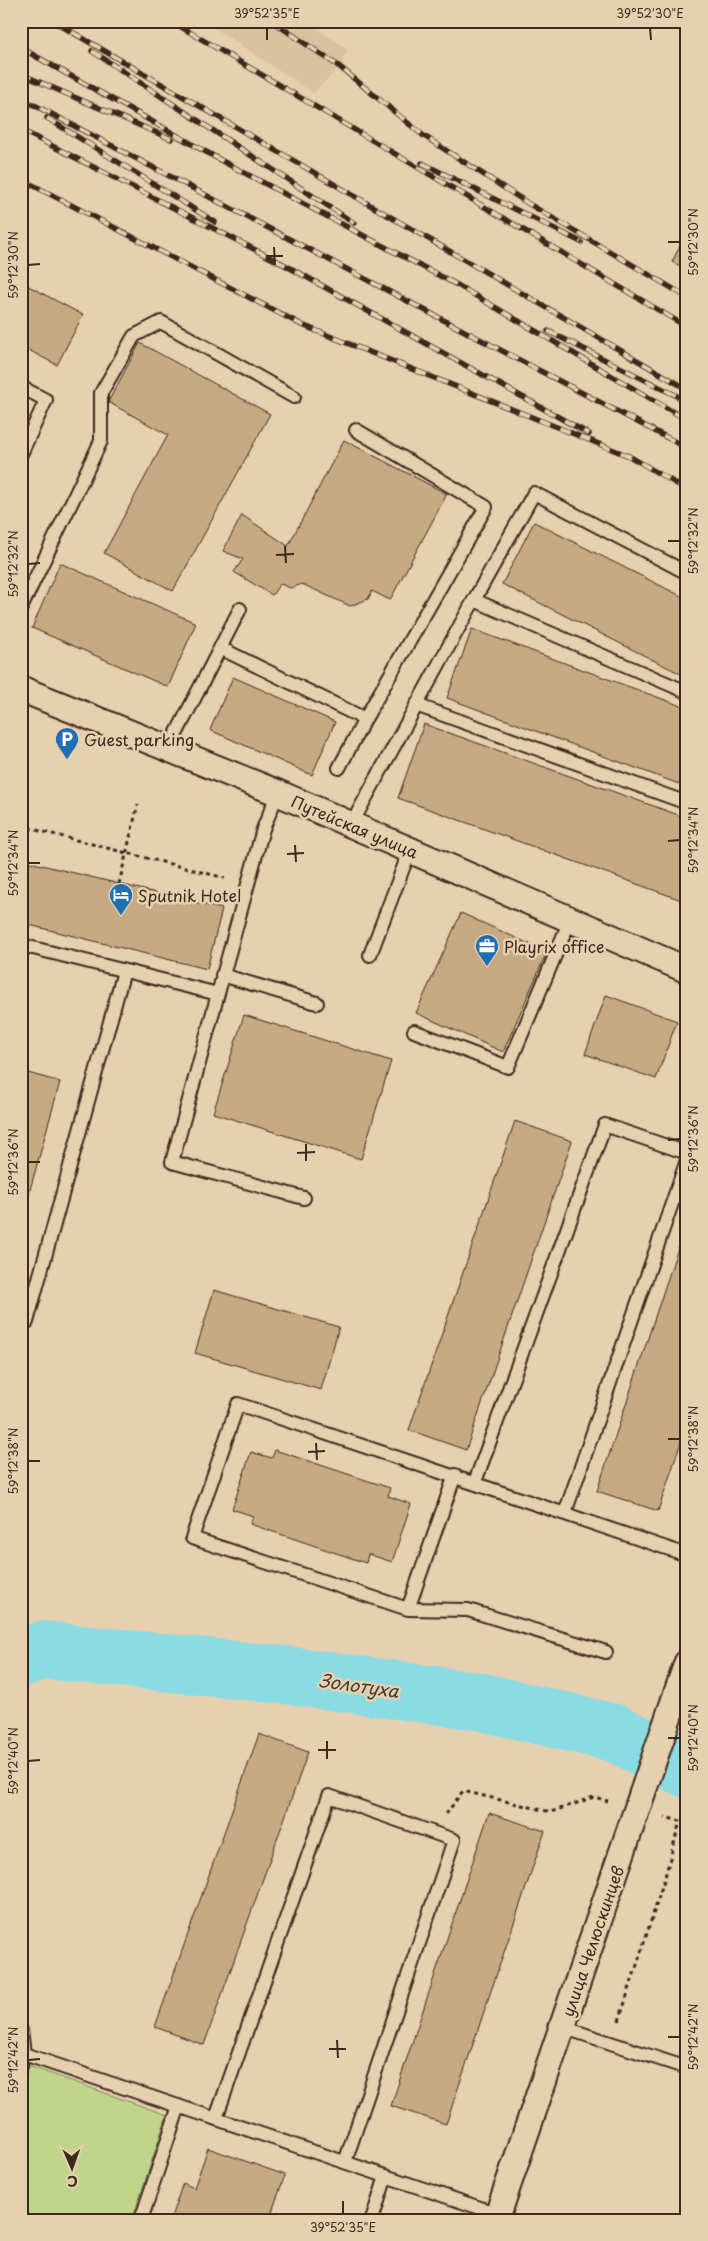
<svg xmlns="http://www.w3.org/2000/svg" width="708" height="2241" viewBox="0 0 708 2241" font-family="'Playpen Sans',sans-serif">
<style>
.built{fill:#dac29f}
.green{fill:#c0d48a;stroke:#7e7f54}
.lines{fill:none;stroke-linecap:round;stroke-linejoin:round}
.river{stroke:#8adbe2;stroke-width:58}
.building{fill:#c6ab82;stroke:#3b2a1e}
.lane-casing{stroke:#3b2a1e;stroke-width:16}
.street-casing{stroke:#3b2a1e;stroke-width:29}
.path{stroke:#3b2a1e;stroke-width:3;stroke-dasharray:4 4;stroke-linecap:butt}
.lane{stroke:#e7d0b0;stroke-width:12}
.street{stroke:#e7d0b0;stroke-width:25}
.rail-casing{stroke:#3b2a1e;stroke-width:5.5}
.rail{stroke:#e7d0b0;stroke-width:4;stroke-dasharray:11;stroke-linecap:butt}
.ticks{fill:none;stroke:#3b2a1e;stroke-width:2}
.labels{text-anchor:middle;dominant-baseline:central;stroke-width:5;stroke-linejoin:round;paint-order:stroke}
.poi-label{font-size:16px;fill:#3b2a1e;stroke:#e7d0b0;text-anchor:start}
.street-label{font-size:16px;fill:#3b2a1e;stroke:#e7d0b0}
.water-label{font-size:18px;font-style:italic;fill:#433c32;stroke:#e7d0b0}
.neatline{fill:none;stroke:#3b2a1e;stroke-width:2}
.ticks-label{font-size:12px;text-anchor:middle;fill:#3b2a1e}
</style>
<rect width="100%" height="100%" fill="#e7d0b0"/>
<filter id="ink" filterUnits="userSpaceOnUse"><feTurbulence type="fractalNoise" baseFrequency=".02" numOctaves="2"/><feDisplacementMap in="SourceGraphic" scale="10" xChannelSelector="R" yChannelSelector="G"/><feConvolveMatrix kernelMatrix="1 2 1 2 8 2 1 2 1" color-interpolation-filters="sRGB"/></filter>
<g filter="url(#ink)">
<path class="built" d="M204,21H307L348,50L340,67L313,93Z"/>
<path class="green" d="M29,2066L167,2115L132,2220H21V2091Z"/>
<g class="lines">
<path class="river" d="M21,1658L43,1650L294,1676L478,1701L615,1733L687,1769"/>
</g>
<path class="building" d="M687,232V269L672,262Z
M21,282L83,315L57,365L21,346Z
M140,343L270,414L173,591L104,553L168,435L108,402Z
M344,440L447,494L390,600L372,591L368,599L350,606L302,584L291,588L280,584L272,595L234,572L243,559L223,551L242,515L288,546Z
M534,522L687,599V677L502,584Z
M60,563L196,623L168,687L32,628Z
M472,629L687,708V787L447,698Z
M233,677L335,722L312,775L210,730Z
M424,724L687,818V902L398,798Z
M21,860L222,909L207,969L21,923Z
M461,913L547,952L503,1052L416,1013Z
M606,995L677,1021L656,1079L585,1054Z
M244,1015L391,1061L361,1159L213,1113Z
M21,1071L60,1082L21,1222Z
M515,1121L572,1141L466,1450L409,1430Z
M687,1221V1424L658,1511L597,1491Z
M214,1290L339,1327L321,1390L195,1353Z
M275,1450L390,1488L388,1496L411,1504L392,1562L368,1554L366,1563L250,1524L253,1516L232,1509L251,1452L272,1458Z
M259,1734L308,1752L204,2045L155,2027Z
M489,1813L545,1831L446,2124L391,2106Z
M208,2148L285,2175L269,2220H170L183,2183L194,2188Z"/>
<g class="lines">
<g class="lane-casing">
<path id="lane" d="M21,387L46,400L21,454
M356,430L486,507L365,719
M474,600L534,493L687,573
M21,608L101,441V393L134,336L161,322L294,397
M220,648L365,719L339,768
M416,705L687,803
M169,748L240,609
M278,793L263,829L172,1162L304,1198
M351,825L474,600L687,692
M21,945L218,994
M370,955L410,850
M222,975L317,1003
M414,1031L508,1067L570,920
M27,1322L124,971
M455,1475L408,1609L192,1538L238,1404L687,1555
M475,1482L605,1125L687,1153
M565,1513L687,1160
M408,1609L468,1610L606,1652
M562,2027L687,2068
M21,2030L24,2054L21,2065
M24,2054L498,2214
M216,2118L329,1796L454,1840L345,2162
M141,2220L179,2106
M372,2220L386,2176"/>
</g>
<g class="street-casing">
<path id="street" d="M21,689L278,793L687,970
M496,2220L687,1663"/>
</g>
<path class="path" d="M21,826L225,878
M119,884L138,804
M446,1814L463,1791L551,1812L594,1797L608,1801
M619,2021L665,1877L680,1821L665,1817"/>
<use href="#lane" class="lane"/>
<use href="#street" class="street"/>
<g class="rail-casing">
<path id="rail" d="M53,21L687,389
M171,21L687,327
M272,21L340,67L424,136L529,204L687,297
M21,48L224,162L459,286L687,420
M92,51L354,223
M21,74L171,139
M21,98L687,448
M47,118L215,222
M21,130L283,264L589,434
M422,163L581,242
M21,179L302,325L629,456L687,490
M548,331L687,401"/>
</g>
<use href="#rail" class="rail"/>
</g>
</g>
<path class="ticks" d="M267,28V40M650,28L651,40M668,242H680M274,247L275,265M266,256H283M28,265L40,264M668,541H680M285,546L286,563M276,555L294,554M28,564L40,563M668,841L680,840M295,845L296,862M287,854L304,853M28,863H40M668,1140L680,1139M306,1144V1161M297,1153L315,1152M28,1162H40M668,1439H680M316,1443L317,1460M308,1452L325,1451M28,1461H40M668,1738H680M327,1741V1759M318,1750H336M28,1761L40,1760M668,2037H680M337,2040L338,2058M329,2049H346M28,2060L40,2059M343,2201V2214"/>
<defs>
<g id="parking-pin" transform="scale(1.25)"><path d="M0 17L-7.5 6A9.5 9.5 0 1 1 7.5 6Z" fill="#1f6fb2" stroke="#e7d0b0"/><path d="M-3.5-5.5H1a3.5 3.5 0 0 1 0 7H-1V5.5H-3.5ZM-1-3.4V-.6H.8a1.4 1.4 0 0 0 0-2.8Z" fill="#fff"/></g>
<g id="hotel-pin" transform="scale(1.25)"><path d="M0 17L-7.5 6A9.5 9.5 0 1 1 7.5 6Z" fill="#1f6fb2" stroke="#e7d0b0"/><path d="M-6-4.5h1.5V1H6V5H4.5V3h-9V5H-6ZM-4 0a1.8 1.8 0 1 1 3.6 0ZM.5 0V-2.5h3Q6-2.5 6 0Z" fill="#fff"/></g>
<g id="office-pin" transform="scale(1.25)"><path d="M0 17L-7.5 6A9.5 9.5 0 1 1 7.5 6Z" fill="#1f6fb2" stroke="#e7d0b0"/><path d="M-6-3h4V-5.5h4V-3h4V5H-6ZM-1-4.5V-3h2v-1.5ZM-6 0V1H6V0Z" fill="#fff"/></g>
</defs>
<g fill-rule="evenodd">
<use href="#parking-pin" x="67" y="739"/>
<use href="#hotel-pin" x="121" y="895"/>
<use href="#office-pin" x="487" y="946"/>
</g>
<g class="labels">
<g class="poi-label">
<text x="84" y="739">Guest parking</text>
<text x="138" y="895">Sputnik Hotel</text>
<text x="504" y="946">Playrix office</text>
</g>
<g class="street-label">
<text transform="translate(355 826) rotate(23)">Путейская улица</text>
<text transform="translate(592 1941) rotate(-71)">улица Челюскинцев</text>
</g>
<g class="water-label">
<text transform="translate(359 1685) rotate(8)">Золотуха</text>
</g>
</g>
<rect width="708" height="2241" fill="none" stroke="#e7d0b0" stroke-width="55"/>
<g transform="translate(72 2168) rotate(178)" stroke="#e7d0b0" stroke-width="4" paint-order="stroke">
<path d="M0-4L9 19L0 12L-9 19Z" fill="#3b2a1e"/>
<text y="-8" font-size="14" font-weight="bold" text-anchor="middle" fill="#3b2a1e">С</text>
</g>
<rect x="28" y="28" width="652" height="2186" class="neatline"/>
<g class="ticks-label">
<text x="267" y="18">39°52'35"E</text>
<text x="650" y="18">39°52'30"E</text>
<text transform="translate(694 242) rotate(-90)" y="4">59°12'30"N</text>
<text transform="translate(14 265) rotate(-90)" y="4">59°12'30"N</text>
<text transform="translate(694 541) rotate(-90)" y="4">59°12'32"N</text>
<text transform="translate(14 564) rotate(-90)" y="4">59°12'32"N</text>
<text transform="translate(694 840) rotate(-90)" y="4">59°12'34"N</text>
<text transform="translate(14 863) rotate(-90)" y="4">59°12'34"N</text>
<text transform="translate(694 1139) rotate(-90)" y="4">59°12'36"N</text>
<text transform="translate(14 1162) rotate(-90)" y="4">59°12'36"N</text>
<text transform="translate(694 1439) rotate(-90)" y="4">59°12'38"N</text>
<text transform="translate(14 1461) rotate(-90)" y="4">59°12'38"N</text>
<text transform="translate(694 1738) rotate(-90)" y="4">59°12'40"N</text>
<text transform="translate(14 1761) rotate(-90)" y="4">59°12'40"N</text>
<text transform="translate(694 2037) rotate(-90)" y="4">59°12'42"N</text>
<text transform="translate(14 2060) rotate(-90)" y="4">59°12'42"N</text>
<text x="343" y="2232">39°52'35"E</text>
</g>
</svg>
